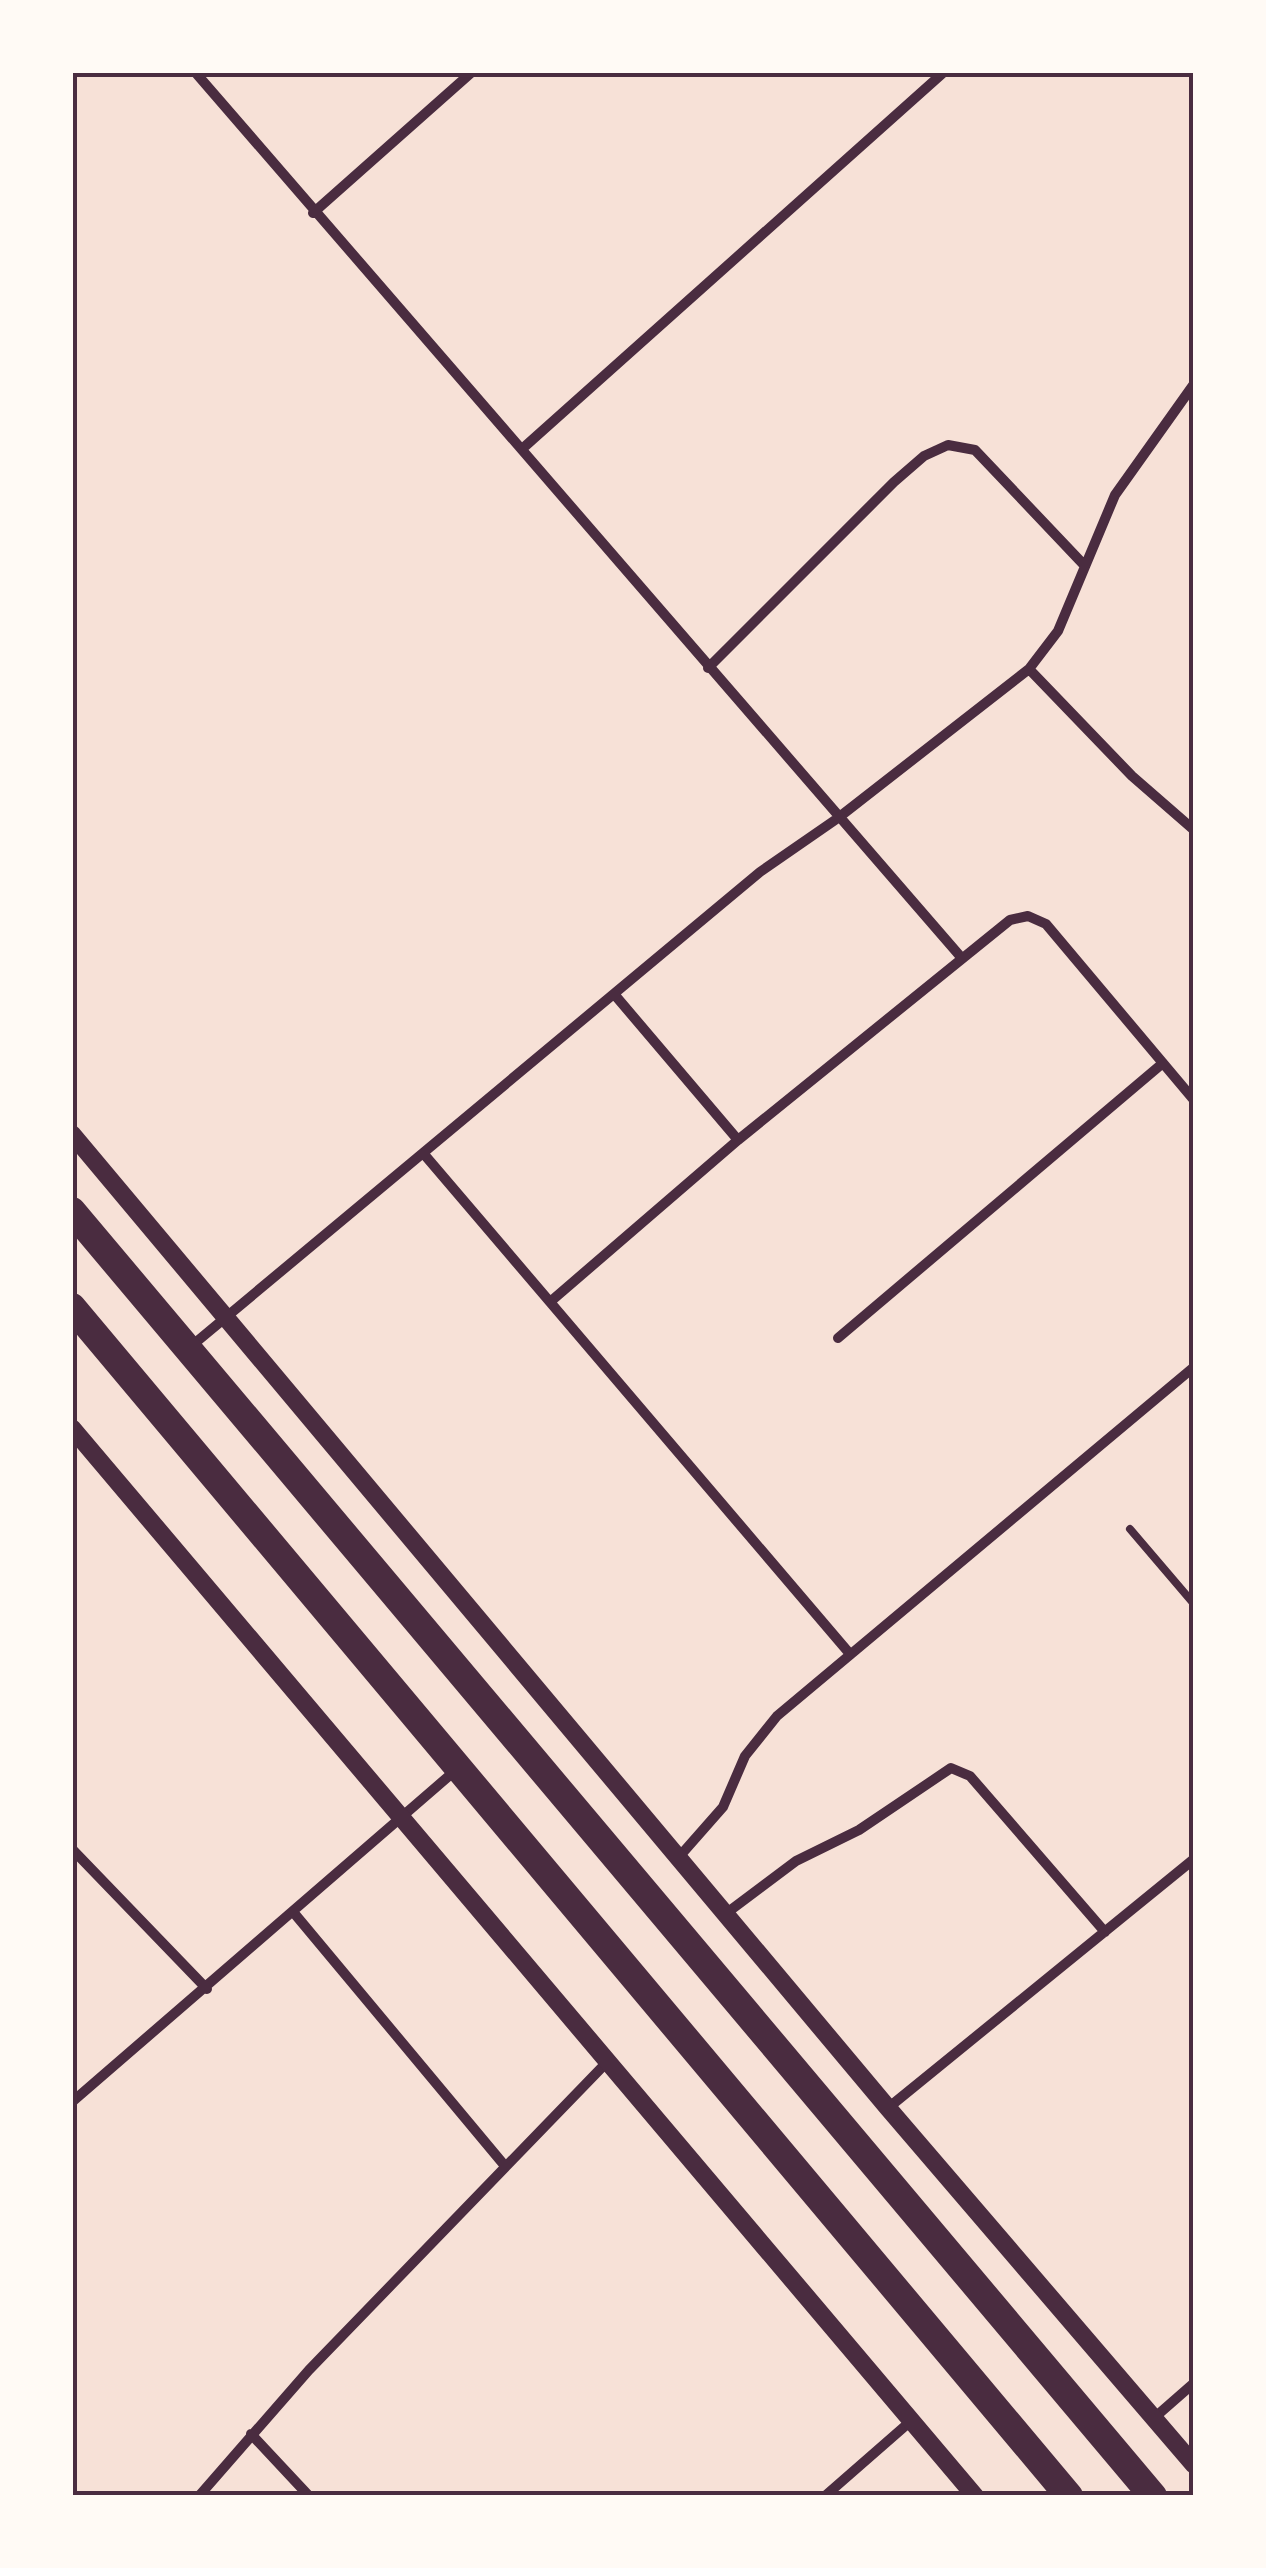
<svg xmlns="http://www.w3.org/2000/svg" width="1266" height="2568" viewBox="0 0 1266 2568" font-family="'Playfair Display',serif">
<style>
.lines{fill:none;stroke-linecap:round;stroke-linejoin:round}
.service{stroke:#4a2c40;stroke-width:8}
.minor{stroke:#4a2c40;stroke-width:10}
.tertiary{stroke:#4a2c40;stroke-width:18}
.trunk{stroke:#4a2c40;stroke-width:28}
.neatline{fill:none;stroke:#4a2c40;stroke-width:4}
</style>
<rect width="100%" height="100%" fill="#f7e1d7"/>
<g class="lines">
<path class="service" d="M1130,1529L1194,1604"/>
<path class="minor" d="M195,72L960,956
M313,213L472,72
M522,449L944,72
M708,668L894,482L924,456L948,445L975,450L1085,566
M1029,669L1132,776L1194,830
M614,994L738,1140
M423,1153L850,1654
M550,1302L738,1140L1010,920L1028,916L1046,924L1194,1100
M838,1338L1163,1063
M189,1348L760,872L838,818L1029,669L1058,631L1115,495L1194,384
M72,1849L207,1989
M679,1857L723,1807L745,1756L777,1716L1194,1367
M728,1912L796,1861L859,1830L951,1768L970,1776L1105,1932
M294,1913L505,2166
M72,2102L457,1769
M888,2108L1194,1859
M1154,2418L1194,2383
M251,2434L309,2496
M199,2496L309,2370L609,2060
M825,2496L912,2420"/>
<path class="tertiary" d="M72,1134L888,2108L1194,2465
M72,1428L975,2496"/>
<path class="trunk" d="M72,1211L1153,2496
M72,1307L1069,2496"/>
</g>
<rect width="1266" height="2568" fill="none" stroke="#fffaf5" stroke-width="150"/>
<rect x="75" y="75" width="1116" height="2418" class="neatline"/>
</svg>
